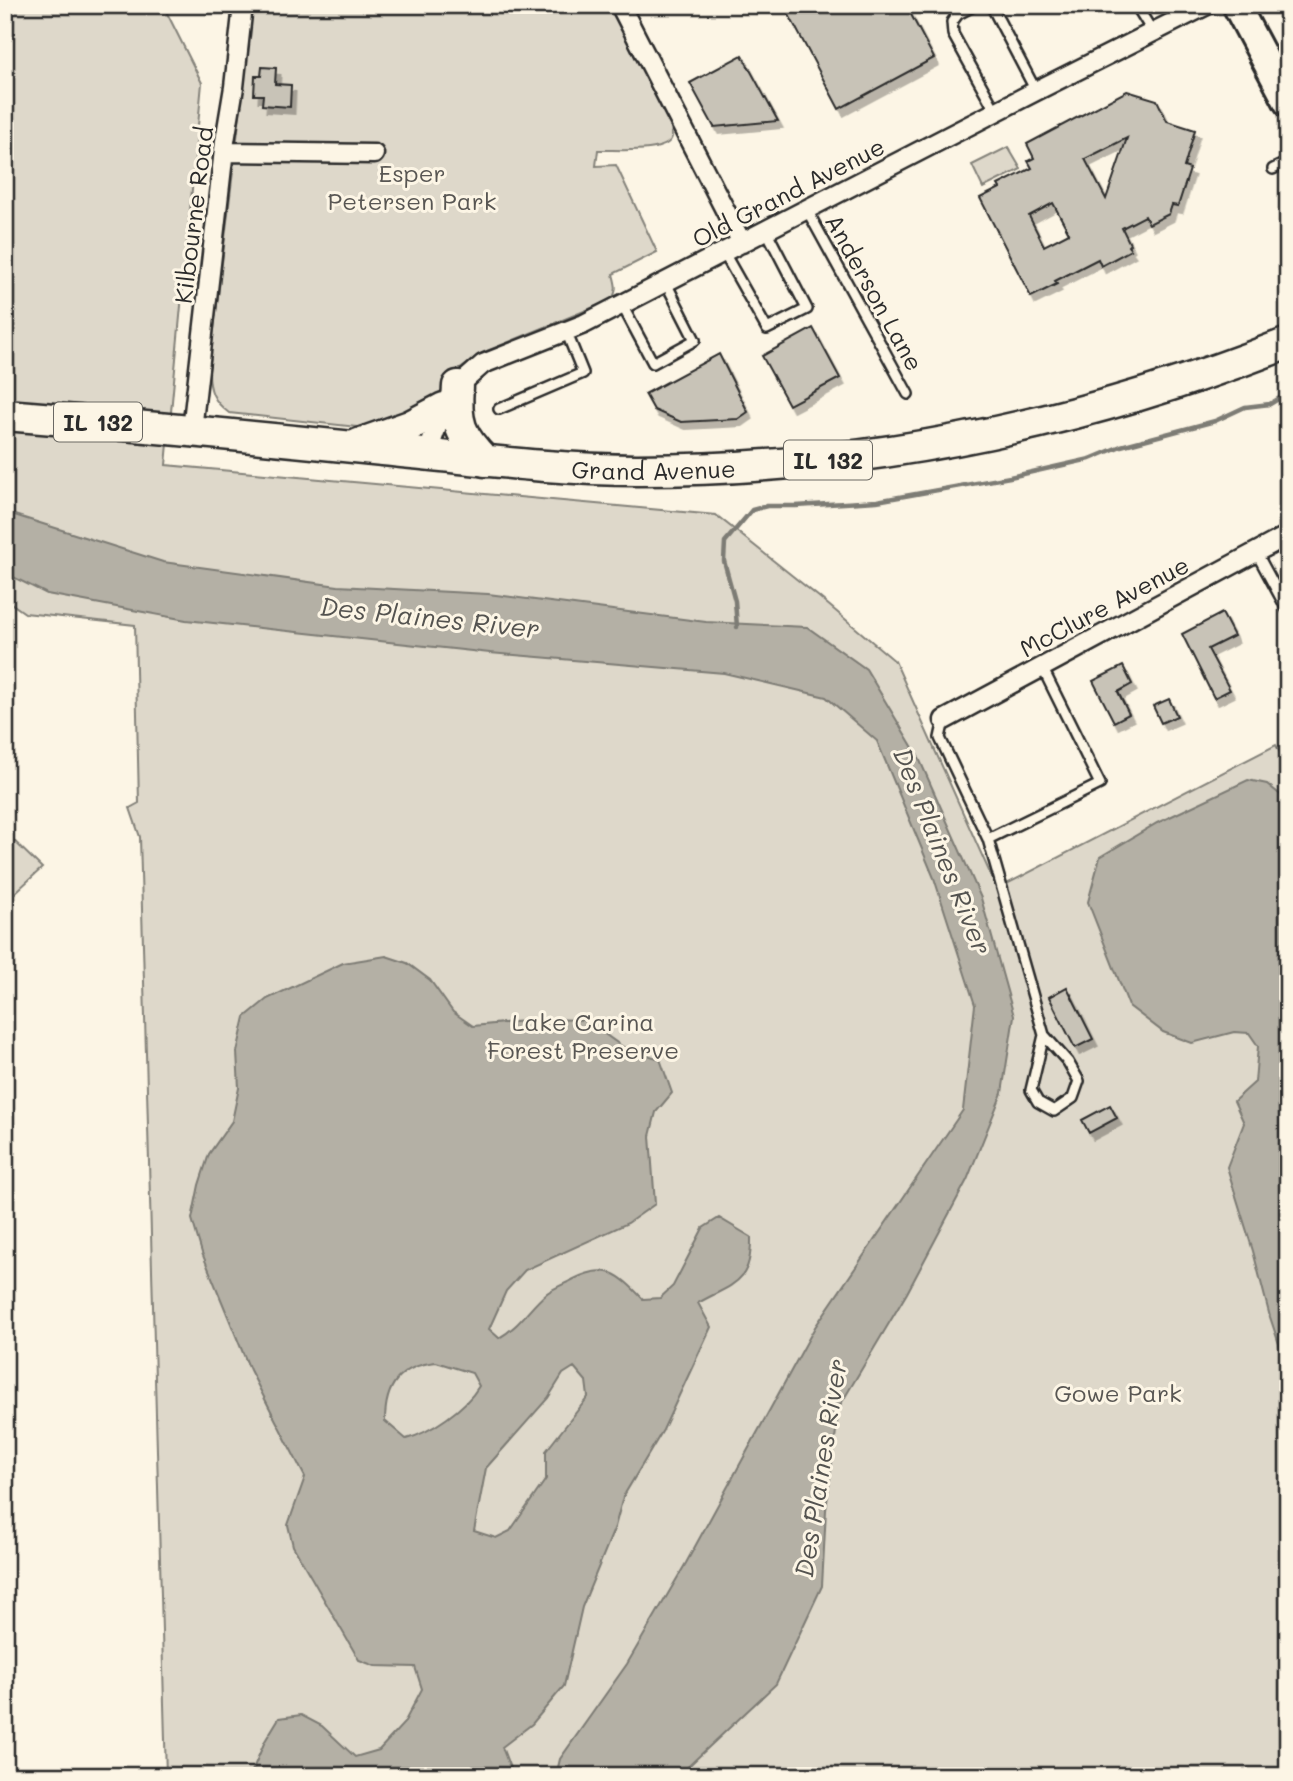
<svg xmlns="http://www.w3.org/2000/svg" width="1293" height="1781" viewBox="0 0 1293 1781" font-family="Mali,sans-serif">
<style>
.green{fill:#ded8ca;stroke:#84827a;stroke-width:2}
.water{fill:#b4b0a5;stroke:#7d7b74;stroke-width:2;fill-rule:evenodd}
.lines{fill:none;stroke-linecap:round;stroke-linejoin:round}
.stream{stroke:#7d7b74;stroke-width:4.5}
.building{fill:#c8c3b7;stroke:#2b2b2b;stroke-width:2;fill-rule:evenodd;filter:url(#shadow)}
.lane-casing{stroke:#2b2b2b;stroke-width:14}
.street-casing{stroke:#2b2b2b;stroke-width:23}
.secondary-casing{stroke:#2b2b2b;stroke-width:32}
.primary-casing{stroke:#2b2b2b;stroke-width:35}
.lane{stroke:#fcf5e5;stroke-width:9}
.street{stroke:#fcf5e5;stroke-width:18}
.secondary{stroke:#fcf5e5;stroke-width:26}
.primary{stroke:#fcf5e5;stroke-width:30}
.labels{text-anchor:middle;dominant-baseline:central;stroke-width:6;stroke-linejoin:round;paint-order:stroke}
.shield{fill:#fcf5e5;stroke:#6a6863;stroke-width:2}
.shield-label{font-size:23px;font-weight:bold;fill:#2b2b2b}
.park-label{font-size:24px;fill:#585653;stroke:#fcf5e5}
.street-label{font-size:24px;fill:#2b2b2b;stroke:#fcf5e5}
.water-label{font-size:26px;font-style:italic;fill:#545350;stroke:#fcf5e5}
</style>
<defs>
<filter id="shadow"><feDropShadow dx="4.5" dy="7" stdDeviation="0" flood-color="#0004"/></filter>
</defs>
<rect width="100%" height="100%" fill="#fcf5e5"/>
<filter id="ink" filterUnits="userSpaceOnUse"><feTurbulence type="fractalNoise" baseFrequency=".0143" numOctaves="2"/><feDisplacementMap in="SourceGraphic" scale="14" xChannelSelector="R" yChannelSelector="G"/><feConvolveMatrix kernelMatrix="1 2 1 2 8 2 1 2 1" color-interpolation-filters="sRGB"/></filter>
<g filter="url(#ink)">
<path class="green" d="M5,5H163L202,83L166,465L716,515L819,597L895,661L997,889L1276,745L1288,768V1776H166L140,837L130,808L139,803L135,625L25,613L5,599Z
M253,5H609L671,126C671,127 672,136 672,137C667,155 613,149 598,150L596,166L616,165L657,252L613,274C616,285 618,291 611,300L482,353L455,373L436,398L375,429L229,413C213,401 209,390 209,371Z
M1008,147L1021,169L983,188L972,165Z
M5,832L42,868L5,902Z"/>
<path class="water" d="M5,512L163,562L338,586L488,594L706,622L807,627L866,669L918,756L981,898L1014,1016L1002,1093L967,1180L907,1293L839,1407L826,1510L822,1586L776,1684L678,1776H556L560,1759L627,1664L686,1563L815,1327L963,1110L975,1005L934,878L877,741L826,697L724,673L490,653L186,620L47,594L5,573Z
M1248,780L1267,784L1288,801V1371L1270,1317L1253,1251L1227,1167L1244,1123L1234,1101L1255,1082L1258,1046L1249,1033L1234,1032L1192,1043L1163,1032L1129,1006L1088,902L1100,857L1157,823Z
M386,956L407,963L430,980L453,1012L473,1026L545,1019L585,1020L623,1047L660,1059L672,1093L656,1112L650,1136L655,1204L628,1223L525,1270L506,1291L489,1329L499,1338C519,1327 529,1308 547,1293C554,1288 564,1284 572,1280C606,1262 618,1273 643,1299L660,1298L673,1286L703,1228L719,1218L751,1237C752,1283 734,1283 698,1303L711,1327L663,1430L623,1497L615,1527L582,1607L564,1686L532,1724L502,1747L513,1776H250L265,1741L279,1718L301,1715L322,1726L355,1757L379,1750L404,1723L422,1689L415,1667L375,1666L359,1660L293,1546L288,1525L305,1477L250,1370L202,1253L192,1219L199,1185L209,1154L232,1121L239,1088L237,1052L245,1017L267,999L343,963ZM436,1362L472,1373L479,1386C466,1408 430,1433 406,1439L385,1421C385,1385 400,1366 436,1362ZM574,1367L586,1381L588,1397L546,1451V1479L510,1531L496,1538L474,1531L486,1468L548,1398L563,1374Z"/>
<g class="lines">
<path class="stream" d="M737,627L735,601L724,561L725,542L752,510L767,506H796L877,501L1010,477L1090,459L1121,446L1215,421L1245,407L1270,404L1288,393"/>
</g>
<path class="building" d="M803,5H906L934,58L839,109L788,13Z
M742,55L778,121L714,127L690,83Z
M262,67L276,68L275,84L291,85L290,107L262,105L263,95H254L255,76H261Z
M1127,91L1157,100L1167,121L1195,130L1184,167L1190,169L1178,206L1172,205L1169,214L1149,224L1145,216L1122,228L1130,244L1128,246L1131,250L1101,266L1098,259L1055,281L1057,284L1031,297L980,198L1000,188L998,185L1032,168L1028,161L1034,158L1027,144ZM1127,138L1106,199L1085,159ZM1053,203L1069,233L1044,246L1029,216Z
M813,328L840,378L789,405L762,356Z
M719,354L748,412L738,419L681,422L654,410L645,394Z
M1222,613L1234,636L1208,649L1230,690L1214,698L1182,634Z
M1123,666L1132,684L1118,692L1129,714L1114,722L1093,681Z
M1169,699L1177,716L1161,723L1153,706Z
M1067,987L1093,1039L1075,1048L1049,997Z
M1110,1105L1117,1118L1089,1133L1082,1120Z"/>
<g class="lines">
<g class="lane-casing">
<path id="lane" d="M953,5L958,14L952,22L953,34L996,112
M989,5L993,9L1036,91
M1136,5L1152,31
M958,14L975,5
M1273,169L1288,162
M807,210L908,394
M724,253L767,329L807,309L766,230
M622,305L653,363L695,340L666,283
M499,409L583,373L566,331
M1256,552L1288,611
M944,720L940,738L988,839L1100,784L1042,667
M988,839L1044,1035L1068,1062L1079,1081L1073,1098L1054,1111L1038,1102L1031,1090L1044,1035"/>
</g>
<g class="street-casing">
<path id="street" d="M620,5L742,243
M224,152L374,154
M192,430L225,141L234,87L243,5
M427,454L444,408L455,389L483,364L584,324L1036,91L1207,5
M944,720L1288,535"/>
</g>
<g class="secondary-casing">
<path id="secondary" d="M1236,5L1288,103"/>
</g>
<g class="primary-casing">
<g id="primary">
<path d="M458,386C455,422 460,436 485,461"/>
<path id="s1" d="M5,415C131,425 257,437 383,450C468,458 552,470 637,470C862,470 1078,426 1288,343"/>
<path d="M359,444L410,426L444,408"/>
</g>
</g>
<use href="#lane" class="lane"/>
<use href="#street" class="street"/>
<use href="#secondary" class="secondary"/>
<use href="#primary" class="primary"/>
</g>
</g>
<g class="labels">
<g class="shield">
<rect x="54" y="402.5" width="88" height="39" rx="5"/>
<rect x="784" y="440.5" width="88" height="39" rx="5"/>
</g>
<g class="shield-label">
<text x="98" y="422">IL 132</text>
<text x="828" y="460">IL 132</text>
</g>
<g class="park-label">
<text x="412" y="172">Esper<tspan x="412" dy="28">Petersen Park</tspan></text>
<text x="583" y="1021">Lake Carina<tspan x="583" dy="28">Forest Preserve</tspan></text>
<text x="1118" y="1392">Gowe Park</text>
</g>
<g class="street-label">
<text transform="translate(788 192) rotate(-27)">Old Grand Avenue</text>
<text transform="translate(193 215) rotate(-83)">Kilbourne Road</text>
<text transform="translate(875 292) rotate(61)">Anderson Lane</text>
<text stroke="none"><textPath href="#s1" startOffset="651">Grand Avenue</textPath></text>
<text transform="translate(1104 606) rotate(-28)">McClure Avenue</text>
</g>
<g class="water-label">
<text transform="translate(430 617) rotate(6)">Des Plaines River</text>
<text transform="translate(943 851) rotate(68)">Des Plaines River</text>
<text transform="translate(820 1468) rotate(-81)">Des Plaines River</text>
</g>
</g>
<rect width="1293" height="1781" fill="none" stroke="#fcf5e5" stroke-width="28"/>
<rect x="14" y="14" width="1265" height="1753" fill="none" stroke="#2b2b2b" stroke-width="2.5" filter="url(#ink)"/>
</svg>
